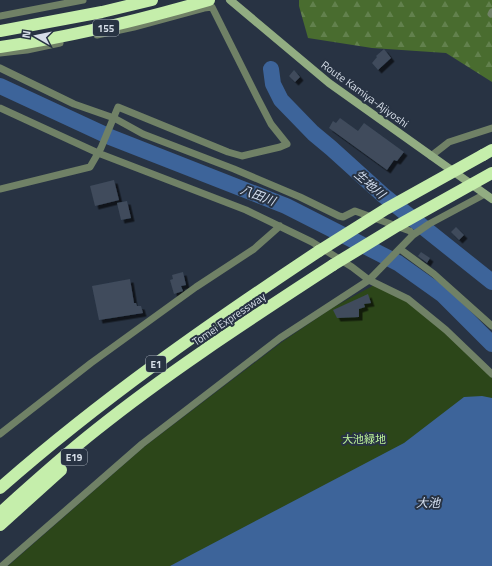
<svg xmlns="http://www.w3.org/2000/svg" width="492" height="566" viewBox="0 0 492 566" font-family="'Titillium Web','Noto Sans JP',sans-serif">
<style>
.forest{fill:url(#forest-firs)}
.park{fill:#2c4619}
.water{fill:#3d649a}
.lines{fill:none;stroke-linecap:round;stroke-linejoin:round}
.river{stroke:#3d649a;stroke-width:16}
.building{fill:#3f4b5c;filter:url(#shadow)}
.street{stroke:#708166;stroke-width:7}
.secondary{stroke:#92ad82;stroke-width:8}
.highway{stroke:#c5eeab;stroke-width:12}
.highway-bridge{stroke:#c5eeab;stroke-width:12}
.labels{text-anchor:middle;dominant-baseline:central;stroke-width:4;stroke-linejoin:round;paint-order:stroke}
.shield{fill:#283343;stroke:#a2abb6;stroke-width:1}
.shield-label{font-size:10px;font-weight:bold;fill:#d6dee8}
.street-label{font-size:11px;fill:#d6dee8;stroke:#283343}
.park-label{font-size:11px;fill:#bdf39a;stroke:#283343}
.water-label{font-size:12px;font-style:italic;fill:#d6e1f2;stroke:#283343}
</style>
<defs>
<pattern id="forest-firs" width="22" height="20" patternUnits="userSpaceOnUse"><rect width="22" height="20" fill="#496c2f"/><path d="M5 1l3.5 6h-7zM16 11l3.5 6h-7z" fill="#62814d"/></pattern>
<filter id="shadow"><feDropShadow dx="3.5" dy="3.5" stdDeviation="0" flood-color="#0009"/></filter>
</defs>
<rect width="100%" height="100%" fill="#283343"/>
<path class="forest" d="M299,0H492V82L446,53L372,48L308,38L299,6Z"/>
<path class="park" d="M376,284L406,301L444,332L492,378V566H8L144,447L282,342L332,308Z"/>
<path class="water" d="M482,396L492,398V566H170L404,443L464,397Z"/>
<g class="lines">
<path class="river" d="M271,69L273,84L281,100L313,133L331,148L383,195L492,282
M0,86L110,137L286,206L398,263L443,295L492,344"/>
</g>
<path class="building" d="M384,49L391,58L378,70L372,63L377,57L376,56Z
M294,70L300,77L295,82L289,76Z
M340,118L358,131L364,123L404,152L397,161L394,160L387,170L329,128L333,121L336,123Z
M114,180L119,200L95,206L90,186Z
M127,201L131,218L121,220L117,203Z
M456,227L464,235L459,240L451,232Z
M421,252L430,258L427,263L418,256Z
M183,272L186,285L181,286L183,291L174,294L170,280L173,279L172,275Z
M130,279L134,303H136L137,306H141L143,313L99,320L92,286Z
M368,294L371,303L364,304L365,307L359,309V317L337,318L333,310Z"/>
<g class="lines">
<path class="street" d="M491,14L492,12
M0,16L83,0
M0,53L27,50L60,43
M0,68L74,104L114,118L143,134L234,169L300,197L339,216L343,217L355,211L410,231L413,235
M0,108L98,153L246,210L312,242L352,267L369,280L408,299L446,330L492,374
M431,156L449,142L492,128
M0,189L90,167L101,148L118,107L228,152L242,156L280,147L287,144L271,124L257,97L212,7L204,8L134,27L97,35
M400,249L434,274L492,326
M0,434L91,363L196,287L254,249L280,226
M2,566L142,444L280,338L369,280L413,235L429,224L485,194"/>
<path class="secondary" d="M230,0L329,83L492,199"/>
<path class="highway" d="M0,31L102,12L152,0
M0,47C71,37 140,20 209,0
M483,155L492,150
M0,488C100,400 209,324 319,251
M0,513C31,485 63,456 96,430C171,370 252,318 333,265
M0,525L61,470"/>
<path class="highway-bridge" d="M319,251L386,209L483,155
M333,265L397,226L492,173"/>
</g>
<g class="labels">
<g class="shield">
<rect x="93" y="20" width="26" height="16" rx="3"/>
<rect x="146" y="356" width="20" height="16" rx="3"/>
<rect x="61" y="449" width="26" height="16" rx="3"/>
</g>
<g class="shield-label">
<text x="106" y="28">155</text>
<text x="156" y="364">E1</text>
<text x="74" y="457">E19</text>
</g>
<g class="street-label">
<text transform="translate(365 94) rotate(36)">Route Kamiya-Ajiyoshi</text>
<text transform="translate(229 319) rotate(-34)">Tomei Expressway</text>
</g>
<g class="park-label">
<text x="364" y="439">大池緑地</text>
</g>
<g class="water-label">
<text transform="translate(370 184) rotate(41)">生地川</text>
<text transform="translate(258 195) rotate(21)">八田川</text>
<text x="428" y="502">大池</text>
</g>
</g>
<g transform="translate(36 36) rotate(279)" stroke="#283343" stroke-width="3" paint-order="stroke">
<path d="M0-3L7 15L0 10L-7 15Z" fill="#d6dee8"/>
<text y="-6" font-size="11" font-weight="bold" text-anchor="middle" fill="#d6dee8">N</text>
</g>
</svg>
